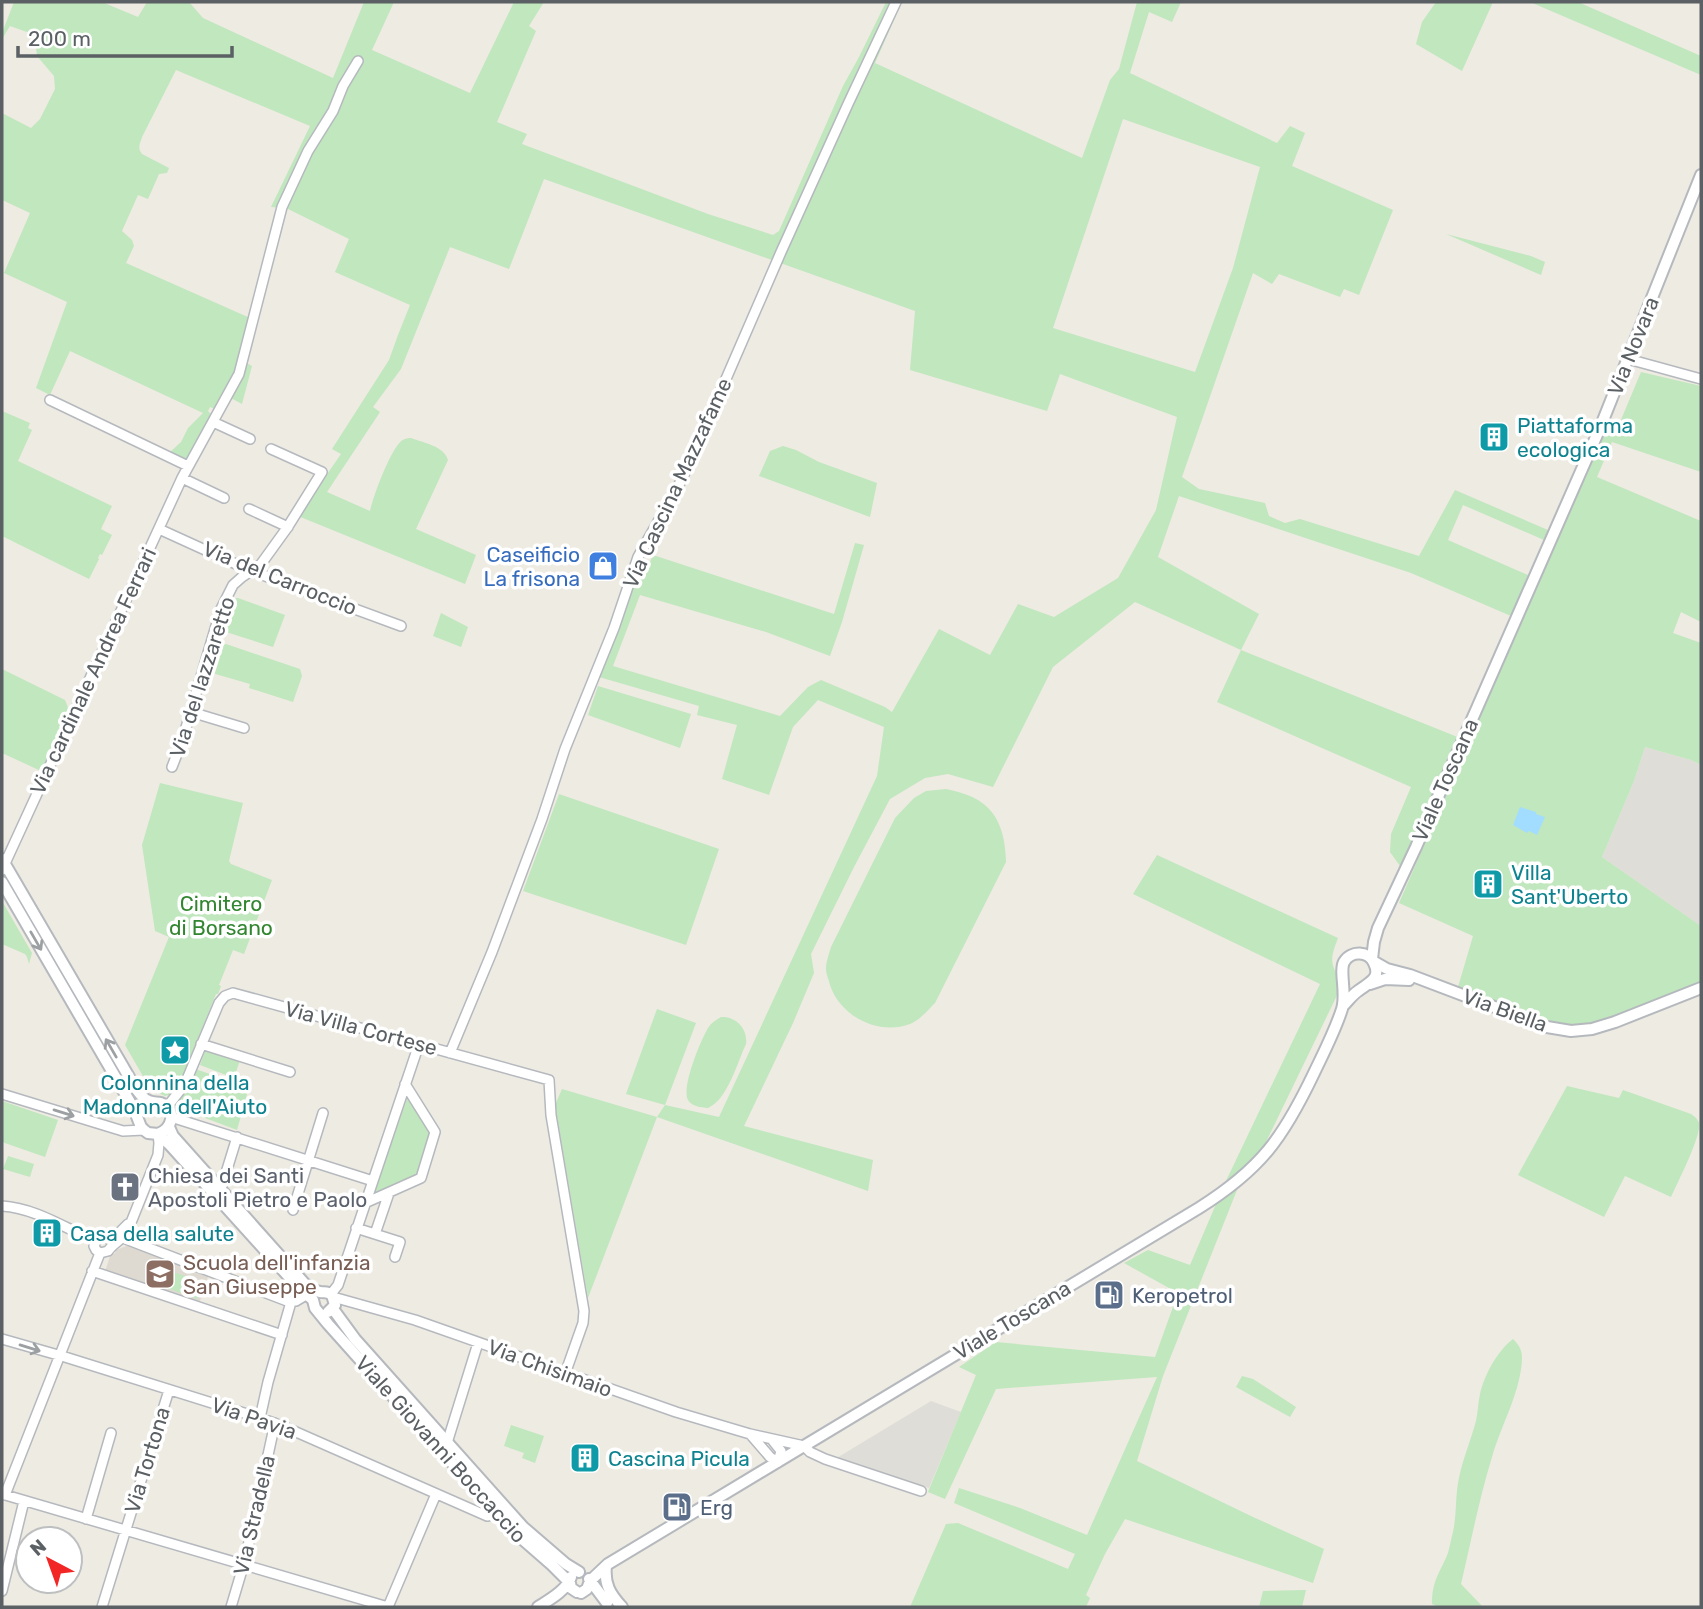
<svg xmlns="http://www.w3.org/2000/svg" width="1703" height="1609" viewBox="0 0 1703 1609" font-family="Rubik,sans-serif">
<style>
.industrial{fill:#dfddd7}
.education{fill:#dfdad1}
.green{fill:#c0e7bd;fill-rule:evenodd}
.water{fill:#a2ddff}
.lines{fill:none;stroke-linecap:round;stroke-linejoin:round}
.minor-casing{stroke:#b5b9be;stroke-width:12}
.tertiary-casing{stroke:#b5b9be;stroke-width:14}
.minor{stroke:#fff;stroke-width:9}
.tertiary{stroke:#fff;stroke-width:10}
.oneway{stroke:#9da0a2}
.labels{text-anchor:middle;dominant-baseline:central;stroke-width:7;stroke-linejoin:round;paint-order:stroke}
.street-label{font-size:21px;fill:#5b6064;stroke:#fff}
.culture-label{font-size:21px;fill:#0d838f;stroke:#fff;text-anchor:start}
.shop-label{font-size:21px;fill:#366cbe;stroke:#fff;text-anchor:end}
.park-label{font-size:21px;fill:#328630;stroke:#fff}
.worship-label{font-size:21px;fill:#5b616d;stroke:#fff;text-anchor:start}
.education-label{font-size:21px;fill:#785e54;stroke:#fff;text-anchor:start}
.service-label{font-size:21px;fill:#4e5e75;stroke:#fff;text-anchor:start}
</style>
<rect width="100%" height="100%" fill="#eeebe2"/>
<path class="industrial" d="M1645,747L1691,760L1701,765V926L1602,857L1634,781Z
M931,1401L961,1412L929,1488L835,1459Z"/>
<path class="education" d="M129,1245L209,1274L199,1304L105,1272L110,1256L115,1253L116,1250Z"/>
<path class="green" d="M14,2H102L138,17L147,2H189L203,18L333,78L364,2H394L372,50L470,93L514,2H544L529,26L536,31L497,122L527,134L522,144L708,214L773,235L779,231L843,86L859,57L886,2H902L875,63L1082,158L1110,80L1119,69L1137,2H1181L1172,22L1149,12L1130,73L1277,143L1290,126L1305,133L1292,166L1393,210L1359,295L1344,289L1340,297L1279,274L1272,284L1253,273L1182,477L1199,489L1265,503L1269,516L1285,523L1300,519L1419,556L1455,490L1548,530L1544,540L1463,505L1448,540L1528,575L1511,616L1411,573L1179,496L1158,557L1259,614L1241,650L1460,738L1400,866L1390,852L1391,834L1411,787L1217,702L1241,650L1135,602L1053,667L993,787L948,774L925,778L890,799L854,867L811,954L814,973L793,1023L744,1126L873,1160L868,1191L657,1117L588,1298L555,1105L562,1089L657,1117L665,1105L626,1094L657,1009L696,1023L665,1105L719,1117L877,776L884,727L818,700L793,727L769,795L722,779L737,725L697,715L699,706L599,677L642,559L650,562L653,555L834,614L855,543L864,545L842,622L830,656L766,632L640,595L613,666L780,716L808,687L821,680L885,707L892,712L939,629L990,655L1018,604L1054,617L1118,578L1156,510L1177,417L1060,374L1047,411L910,370L915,311L544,179L509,269L450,247L401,369L373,407L380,412L327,492L370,511C374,494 387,460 397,446C401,440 405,438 411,438C424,443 444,446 448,460L416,529L476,555L465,584L298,516L341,454L332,449L389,360L398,335L410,305L335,272L349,239L286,208L271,207L310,126L176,70L142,137C140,144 137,148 142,154L169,168L167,173L159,174L148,199L138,195L122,231L132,240L134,246L126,263L250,318L241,360L252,366L242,404L225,395L215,409L210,407L208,411L213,416L189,459L185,462L168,454L181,442L188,428L203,413L70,351L50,395L36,388L67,302L4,273L30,213L2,200V113L31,128L40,119L55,89L54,76L37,56L36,47L27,32L10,26L2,39V33ZM1123,119L1260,167L1233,268L1195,372L1053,328Z
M1436,2H1493L1462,71L1416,44L1422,22Z
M1530,2H1578L1701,56V75Z
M1446,234L1531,256L1545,262L1541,275Z
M1641,372L1701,386V472L1612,442L1597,477L1701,521V622L1681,612L1673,633L1701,643V765L1691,760L1645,747L1634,781L1602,857L1701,926V986L1592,1026H1569L1549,1022L1458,987L1473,936L1399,903L1605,430L1618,427Z
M2,411L30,423L28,428L32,430L18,461L112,506L101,529L112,535L102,555L100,554L98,558L99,559L89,579L2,536Z
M783,446L796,450L819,462L877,483L870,517L759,476L770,451Z
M233,598H238L285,615L273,647L226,632L221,627Z
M441,613L468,627L461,647L433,636Z
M226,644L300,669L302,676L293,702L249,688L250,684L212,673C215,662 215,648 226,644Z
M2,669L65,700L69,710L41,771L2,753Z
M598,686L691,714L680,748L588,715Z
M160,783L243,803L229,861L231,864L272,880L244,954L233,950L219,985L221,986L218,994H216L179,1085L169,1095L165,1096L151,1090L125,1045L169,937L155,931L142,845Z
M946,789C989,797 1005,818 1006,862L935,1003C928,1010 920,1020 910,1024C878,1036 840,1016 830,985C829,980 826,974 826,969C826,962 829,954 831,947L895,818L914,798L926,791Z
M559,794L719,849L686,945L523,891Z
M1157,855L1338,938C1330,959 1329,964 1343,983L1266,1142L1237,1190L1163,1376L1137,1461L1253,1517L1324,1549L1313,1583L1125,1519L1105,1554L1086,1595L1090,1598L1086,1607H910L946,1524L958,1523L1068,1569L1075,1554L954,1503L959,1488L1020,1508L1087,1535L1157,1377L996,1389L945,1499L928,1492L976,1375L959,1367L996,1342L1155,1357L1178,1293L1124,1263L1148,1250L1190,1265L1225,1183L1320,984L1133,894Z
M2,901L32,953L29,964L27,957L25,954L2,944Z
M721,1017C736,1016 748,1029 746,1044C737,1063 728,1099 708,1108C701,1107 692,1107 688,1100C681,1087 701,1040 708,1028C711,1023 716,1020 721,1017Z
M206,1049L240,1060L234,1078L200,1065Z
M195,1069L249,1087L237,1130L184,1110L173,1104Z
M1567,1086L1619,1098L1623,1090L1691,1114C1695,1117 1697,1118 1699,1123C1702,1135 1677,1184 1671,1197L1625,1176L1604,1217L1518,1175Z
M408,1096L432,1134L418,1176L373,1195Z
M2,1101L58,1120L45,1157L2,1142Z
M8,1156L34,1164L30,1177L3,1169Z
M173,1272L203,1282L197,1299L167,1288Z
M1513,1339C1519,1345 1522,1350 1522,1358C1521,1392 1501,1425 1492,1457C1479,1499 1471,1542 1461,1584L1483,1607H1439L1432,1604C1432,1580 1440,1573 1448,1553C1450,1546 1451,1539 1453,1532C1457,1514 1455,1496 1459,1478C1463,1458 1471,1440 1476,1421C1478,1412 1478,1403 1480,1394C1484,1376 1497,1351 1513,1339Z
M1242,1376L1253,1379L1296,1407L1290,1417L1236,1387Z
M511,1425L544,1436L535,1463L522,1458L524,1453L504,1446Z
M1306,1590L1302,1607H1259L1263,1591Z"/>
<path class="water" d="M1520,807L1536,812V814L1545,817L1537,835L1529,831L1527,833L1513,825Z"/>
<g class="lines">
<g class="minor-casing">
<path id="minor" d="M1628,359L1701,379
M50,400L188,466
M213,422L250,439
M182,478L224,498
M249,509L288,527
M159,529L249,570L401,626
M191,712L244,728
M172,767L182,741L221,609L233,585L242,577L261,564L287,528L322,472L271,449
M2,870L182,478L239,374L282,207L308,151L333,111L343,86L358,61
M201,1044L290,1072
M450,1053L492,952L542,819L565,749L614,628L638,557L681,481L693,455L781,252L848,104L896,2
M2,1094L123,1131L144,1130
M167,1107L185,1084L219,1003L225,996L233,993L549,1080L551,1115L584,1311L583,1323L565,1374
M171,1117L373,1181
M221,1189L237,1137
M365,1203L421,1178L435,1132L405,1084
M2,1206C35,1208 65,1228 95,1241
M293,1210L323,1113
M356,1228L400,1242L395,1257
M375,1234L389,1193
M123,1238L287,1301H296L306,1295
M100,1253L108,1251C113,1243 123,1240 128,1230L158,1155L159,1143L158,1134
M100,1253L96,1250L94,1246L97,1239L102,1236L107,1238L120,1232L128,1224
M92,1271L282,1335
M331,1294L338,1285L419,1044
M333,1297L415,1320L676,1412L750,1434L804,1446L810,1452L825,1459L921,1491
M2,1339L65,1357L260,1418L287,1428L487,1516L497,1514
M260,1418L268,1382L291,1302
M751,1435L770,1457L778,1462L781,1451L773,1441
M447,1443L478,1343
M2,1494L388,1607
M5,1495L100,1253
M86,1519L111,1433
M2,1591L24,1501
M102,1607L169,1390
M231,1607L245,1560L275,1423
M388,1607L436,1494"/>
</g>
<g class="tertiary-casing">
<path id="tertiary" d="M2,859L136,1089C139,1093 143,1099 149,1101C153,1103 157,1102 161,1103C178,1110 172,1129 158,1134
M2,882L134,1109L141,1127L144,1130L148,1133L158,1134L169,1144L299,1288L313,1300L315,1308L328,1324L513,1531L552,1565L570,1583L571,1588L577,1592
M1372,959L1374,942L1378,928L1416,847L1600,428L1701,175
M1373,961L1387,969L1410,975L1547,1027L1571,1031L1592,1029L1615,1022L1701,988
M1370,984L1385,979L1409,980
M169,1127L173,1136L304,1283C308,1286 314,1291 320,1292C325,1293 327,1291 332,1295L335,1305L328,1312
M333,1309L355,1339L523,1527L566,1564L579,1572
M606,1566C604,1584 610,1594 622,1607
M589,1579L607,1603
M581,1593L587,1589L590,1581L608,1564L1199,1208C1261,1169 1283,1138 1314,1073C1324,1052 1335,1031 1342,1009C1347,994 1339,971 1344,962C1351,950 1369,951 1374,963C1382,979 1368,983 1358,991C1352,995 1348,1001 1343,1006
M538,1607C549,1600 567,1590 571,1577"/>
</g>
<use href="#minor" class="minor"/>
<use href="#tertiary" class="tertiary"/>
</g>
<defs><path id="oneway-shaft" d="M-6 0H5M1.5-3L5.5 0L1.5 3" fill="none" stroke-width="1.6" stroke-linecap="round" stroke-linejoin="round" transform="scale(1.75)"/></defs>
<g class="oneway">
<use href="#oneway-shaft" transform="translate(36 941) rotate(60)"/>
<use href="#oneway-shaft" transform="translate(111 1048) rotate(-120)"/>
<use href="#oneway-shaft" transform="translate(64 1113) rotate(17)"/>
<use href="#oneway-shaft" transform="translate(30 1348) rotate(17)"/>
</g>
<defs>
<g id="building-square" transform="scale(1.575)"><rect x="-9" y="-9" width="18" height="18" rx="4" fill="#0f9aa8" stroke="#fff"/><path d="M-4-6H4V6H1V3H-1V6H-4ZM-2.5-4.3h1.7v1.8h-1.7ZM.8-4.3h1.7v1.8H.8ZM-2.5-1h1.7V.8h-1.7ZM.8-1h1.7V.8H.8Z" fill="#fff"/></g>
<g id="shop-square" transform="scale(1.575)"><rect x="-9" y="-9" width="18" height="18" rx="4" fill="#3f7fe0" stroke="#fff"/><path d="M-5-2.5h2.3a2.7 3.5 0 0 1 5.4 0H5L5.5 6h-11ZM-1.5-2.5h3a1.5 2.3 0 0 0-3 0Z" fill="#fff"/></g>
<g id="sight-square" transform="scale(1.575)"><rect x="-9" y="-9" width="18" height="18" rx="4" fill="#0f9aa8" stroke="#fff"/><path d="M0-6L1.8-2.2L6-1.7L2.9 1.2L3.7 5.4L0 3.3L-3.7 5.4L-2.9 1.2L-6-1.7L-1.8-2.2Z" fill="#fff"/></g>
<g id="church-square" transform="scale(1.575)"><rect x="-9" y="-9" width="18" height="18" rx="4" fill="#6b7280" stroke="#fff"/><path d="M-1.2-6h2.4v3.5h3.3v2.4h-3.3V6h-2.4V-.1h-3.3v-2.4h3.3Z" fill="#fff"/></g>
<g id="school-square" transform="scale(1.575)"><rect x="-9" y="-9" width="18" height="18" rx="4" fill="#8d6e63" stroke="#fff"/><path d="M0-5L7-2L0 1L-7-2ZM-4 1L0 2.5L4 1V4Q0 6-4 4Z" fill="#fff"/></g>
<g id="fuel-square" transform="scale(1.575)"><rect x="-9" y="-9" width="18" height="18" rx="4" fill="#5c6f8a" stroke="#fff"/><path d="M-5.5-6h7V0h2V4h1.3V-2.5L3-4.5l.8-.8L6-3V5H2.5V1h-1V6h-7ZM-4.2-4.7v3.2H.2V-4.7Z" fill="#fff"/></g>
</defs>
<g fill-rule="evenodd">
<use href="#building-square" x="1494" y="437"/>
<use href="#shop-square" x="603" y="566"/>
<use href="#building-square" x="1488" y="884"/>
<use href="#sight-square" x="175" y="1050"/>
<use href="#church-square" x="125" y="1187"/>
<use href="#building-square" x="47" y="1233"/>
<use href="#school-square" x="160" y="1274"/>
<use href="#fuel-square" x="1109" y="1295"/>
<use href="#building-square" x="585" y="1458"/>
<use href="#fuel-square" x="677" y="1507"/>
</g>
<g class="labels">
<g class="street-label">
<text transform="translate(1633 346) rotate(-68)">Via Novara</text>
<text transform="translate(677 483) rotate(-65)">Via Cascina Mazzafame</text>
<text transform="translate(280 578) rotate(22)">Via del Carroccio</text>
<text transform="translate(93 671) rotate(-65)">Via cardinale Andrea Ferrari</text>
<text transform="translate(202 677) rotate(-72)">Via del lazzaretto</text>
<text transform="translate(1445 780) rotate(-66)">Viale Toscana</text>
<text transform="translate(1505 1010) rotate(20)">Via Biella</text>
<text transform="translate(361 1028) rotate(15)">Via Villa Cortese</text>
<text transform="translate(1012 1320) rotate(-31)">Viale Toscana</text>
<text transform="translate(550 1368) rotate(20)">Via Chisimaio</text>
<text transform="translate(254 1418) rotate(19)">Via Pavia</text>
<text transform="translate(441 1449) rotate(48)">Viale Giovanni Boccaccio</text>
<text transform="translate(147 1460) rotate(-73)">Via Tortona</text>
<text transform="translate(254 1515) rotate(-77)">Via Stradella</text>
</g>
<g class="culture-label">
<text x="1517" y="425">Piattaforma<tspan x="1517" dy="24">ecologica</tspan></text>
<text x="1511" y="872">Villa<tspan x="1511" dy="24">Sant'Uberto</tspan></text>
<text x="175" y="1082" text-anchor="middle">Colonnina della<tspan x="175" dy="24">Madonna dell'Aiuto</tspan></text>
<text x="70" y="1233">Casa della salute</text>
<text x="608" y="1458">Cascina Picula</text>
</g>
<g class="shop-label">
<text x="580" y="554">Caseificio<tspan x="580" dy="24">La frisona</tspan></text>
</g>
<g class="park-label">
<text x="221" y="903">Cimitero<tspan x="221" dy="24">di Borsano</tspan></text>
</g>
<g class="worship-label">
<text x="148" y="1175">Chiesa dei Santi<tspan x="148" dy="24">Apostoli Pietro e Paolo</tspan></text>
</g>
<g class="education-label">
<text x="183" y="1262">Scuola dell'infanzia<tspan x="183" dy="24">San Giuseppe</tspan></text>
</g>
<g class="service-label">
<text x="1132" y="1295">Keropetrol</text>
<text x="700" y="1507">Erg</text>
</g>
</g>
<rect width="1703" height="1609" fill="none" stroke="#5b6064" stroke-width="7"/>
<g transform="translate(49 1560) rotate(319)"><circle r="33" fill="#ffffff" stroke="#bdbfc1" stroke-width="2"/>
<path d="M0-5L12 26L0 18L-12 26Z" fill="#f22625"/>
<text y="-10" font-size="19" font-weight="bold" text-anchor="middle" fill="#5b6064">N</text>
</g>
<path d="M18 46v10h214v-10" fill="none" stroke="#5b6064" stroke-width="3.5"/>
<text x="28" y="46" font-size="21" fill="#5b6064" stroke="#ffffff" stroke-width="5" paint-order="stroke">200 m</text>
</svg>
